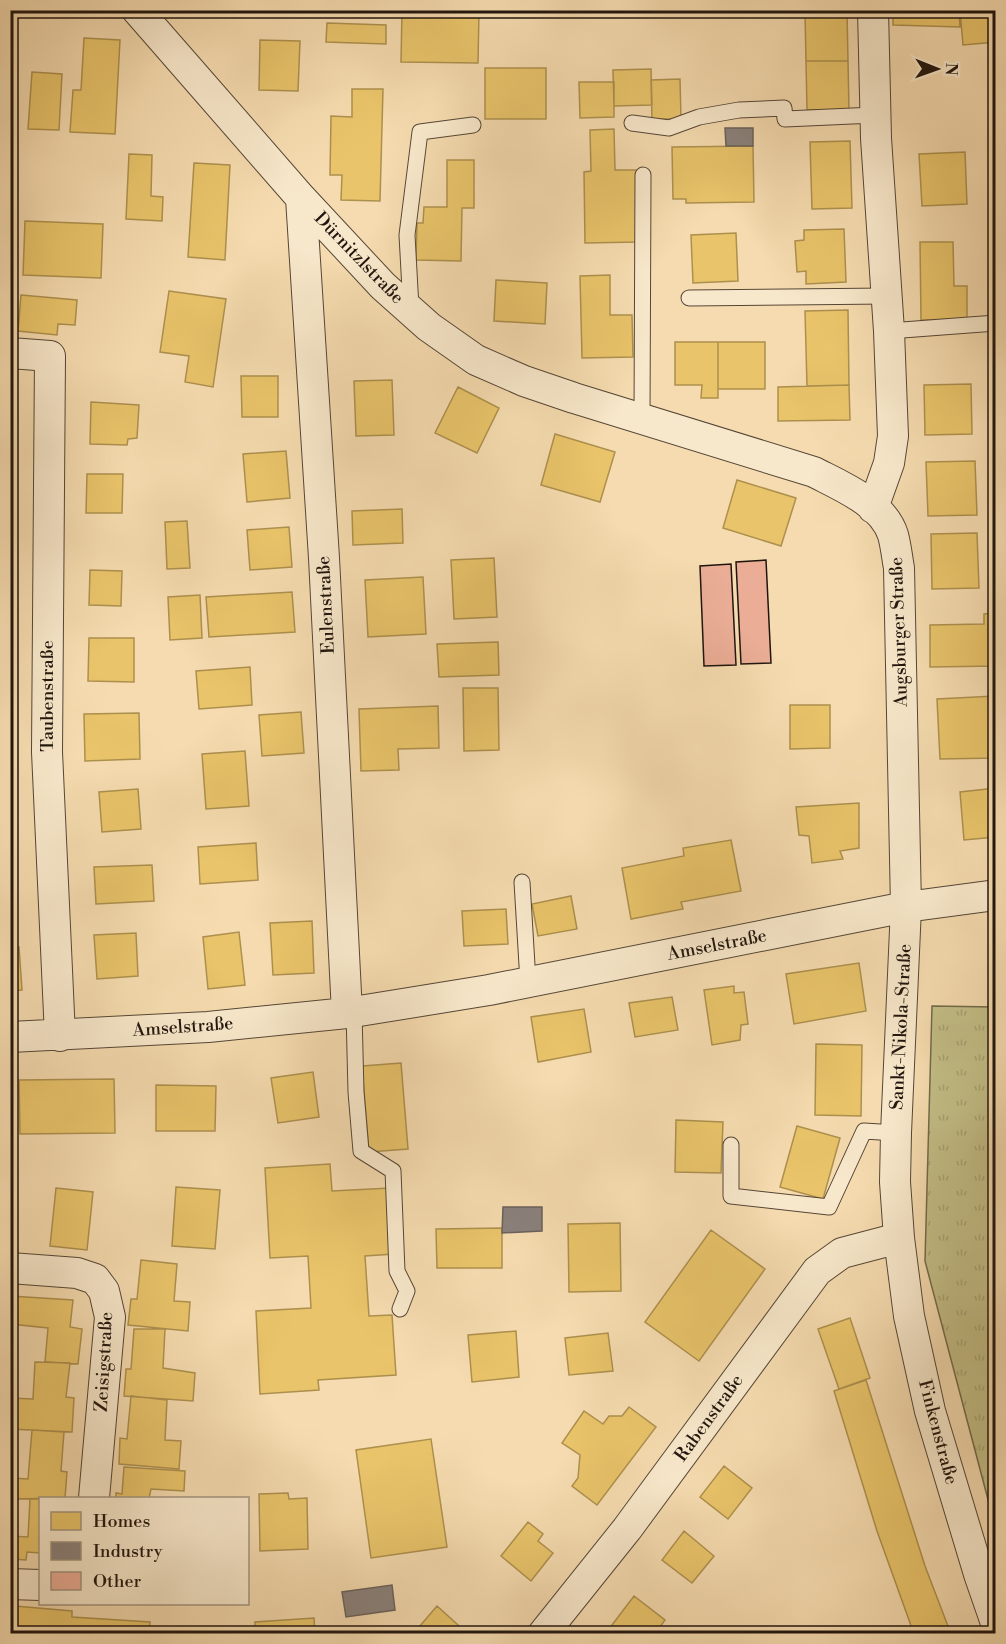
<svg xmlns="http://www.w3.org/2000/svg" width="1006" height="1644" viewBox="0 0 1006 1644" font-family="'Libre Bodoni',serif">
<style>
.grass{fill:url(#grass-tufts);stroke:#726a4a;stroke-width:1.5}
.homes{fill:#e9c46a;stroke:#ad904e;stroke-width:1.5}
.industry{fill:#8a817c;stroke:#6a615b;stroke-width:1.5}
.building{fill:#ebad96;stroke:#20150e;stroke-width:1.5}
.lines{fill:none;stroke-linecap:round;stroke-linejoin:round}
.service-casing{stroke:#554636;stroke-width:17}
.minor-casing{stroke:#554636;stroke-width:32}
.service{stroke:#f8e8cb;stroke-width:15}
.minor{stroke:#f8e8cb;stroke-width:30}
.labels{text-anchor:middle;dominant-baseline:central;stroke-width:6;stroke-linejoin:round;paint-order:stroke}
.street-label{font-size:18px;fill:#20150e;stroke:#f8e8cb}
</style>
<defs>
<pattern id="grass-tufts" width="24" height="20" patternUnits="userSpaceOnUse" patternTransform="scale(1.5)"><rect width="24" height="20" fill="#c3be86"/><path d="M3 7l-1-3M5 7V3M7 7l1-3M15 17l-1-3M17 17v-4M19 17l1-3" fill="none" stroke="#a7a272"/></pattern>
</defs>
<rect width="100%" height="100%" fill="#f5dbaf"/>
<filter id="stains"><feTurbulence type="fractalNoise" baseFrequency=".00333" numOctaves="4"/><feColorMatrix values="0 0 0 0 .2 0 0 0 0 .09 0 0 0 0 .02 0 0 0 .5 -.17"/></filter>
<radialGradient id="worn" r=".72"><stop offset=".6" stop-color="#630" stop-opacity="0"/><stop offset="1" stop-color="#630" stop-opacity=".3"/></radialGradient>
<path class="grass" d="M932,1006L995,1007V1526L925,1261Z"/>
<path class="homes" d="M402,10L479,12L478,63L401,62Z
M893,10H959L960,27L893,25Z
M960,10H996V42L963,45Z
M847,11L848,61H806L805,12Z
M327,23L386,25V44L326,42Z
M84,38L120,40L115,134L70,132L73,90H81Z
M260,40L300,41L298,91L259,90Z
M806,61H848L849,110H807Z
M485,68H546V119H485Z
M651,69L652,105L614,106L613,70Z
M32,72L62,74L59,130L28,129Z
M680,79L681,119H652L651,80Z
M579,82H614V117L580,118Z
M352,89H383L380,201L341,200L342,175H330L331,116L352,117Z
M614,129L615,170H637L639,242L585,243L584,172L591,171L590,130Z
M850,141L852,208L812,209L810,142Z
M753,146L754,202L686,203V199H673L672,147Z
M965,152L967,204L922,206L919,154Z
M129,154L152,155L151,196L163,197L162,221L126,219Z
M447,160H474V208H462L461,261L416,260L417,223H423L424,207H447Z
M194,163L230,165L225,260L188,257Z
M25,221L103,224L101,278L23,275Z
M844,229L846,282L806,284V271L797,272L795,241L804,240V230Z
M736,233L738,281L693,283L691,235Z
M920,242H953L954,286H967V319L921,320Z
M610,275V315H632L633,357L582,358L580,276Z
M496,280L547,283L545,324L494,321Z
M169,291L226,299L213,387L185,382L189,356L160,352Z
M21,295L77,300L75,325L58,324L57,335L18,331Z
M848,310L849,385L807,386L805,311Z
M675,342H718V398H701L702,385H675Z
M718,342H765V389H718Z
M241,376H278V417H242Z
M392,380L394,435L356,436L354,381Z
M971,384L972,434L925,435L924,385Z
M849,385L850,420L778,421V387Z
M458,387L499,408L477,453L435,433Z
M91,402L139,405L137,438L128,439L127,445L90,444Z
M555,434L615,452L600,502L541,485Z
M286,451L290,498L247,502L243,454Z
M975,461L977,515L928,516L926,462Z
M87,474H123L122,513H86Z
M737,480L796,498L781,546L723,528Z
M402,509L403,543L353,545L352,511Z
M187,521L190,568L167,569L165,522Z
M289,527L292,567L250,570L247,530Z
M977,533L979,588L932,589L931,534Z
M494,558L497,617L454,619L451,560Z
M90,570L122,571L121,606L89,605Z
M423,577L426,634L368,637L365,580Z
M292,592L295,632L209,637L206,597Z
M200,595L202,638L170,640L168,597Z
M996,613V728H995V666L930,667V625L984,624V614Z
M89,638H134V682L88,681Z
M498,642L499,675L439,677L437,644Z
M250,667L252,705L199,709L196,671Z
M463,688H498L499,750L464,751Z
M995,696L996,758L940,759L937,699Z
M790,705H830V748L790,749Z
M438,706L439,748L398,749L399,770L361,771L359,709Z
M301,712L304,753L262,756L259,715Z
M139,713L140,759L85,761L84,714Z
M245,751L249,806L206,809L202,754Z
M996,788V837L964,840L960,792Z
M138,789L141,829L102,832L99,792Z
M859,803V848L840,851L843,859L812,863L809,836L799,835L796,807Z
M731,840L741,891L681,902L683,909L631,919L622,868L684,856L683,848Z
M256,843L258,880L200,884L198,847Z
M152,865L154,901L96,904L94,867Z
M571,896L577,929L538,936L532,904Z
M506,909L508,944L464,946L462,911Z
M312,921L314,973L273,975L270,923Z
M239,932L245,985L208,989L203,937Z
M136,933L138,976L97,979L94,935Z
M19,947L22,990L10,991V948Z
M859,963L866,1011L794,1024L786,974Z
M734,986V993L744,992L748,1024L741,1025L740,1040L712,1045L704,990Z
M672,997L678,1030L635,1037L629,1003Z
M584,1009L591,1052L538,1062L531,1017Z
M816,1044L862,1045L861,1116L815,1115Z
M401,1063L408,1149L369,1152L362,1066Z
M313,1072L319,1117L278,1123L271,1078Z
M114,1079L115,1133L20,1134L19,1080Z
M156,1085L216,1086L215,1131H156Z
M676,1120L723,1122L721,1173L675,1172Z
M797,1126L840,1138L823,1199L780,1187Z
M330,1164L332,1191L390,1188L394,1254L365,1256L369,1316L392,1315L396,1375L318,1380L319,1390L260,1394L256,1311L311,1308L308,1256L270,1258L265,1168Z
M176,1187L220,1190L215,1249L172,1246Z
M56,1188L93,1192L87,1250L50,1246Z
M620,1223L621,1291L569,1292L568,1224Z
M502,1228V1268H437L436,1229Z
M711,1230L765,1269L699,1361L645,1322Z
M141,1260L177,1264L174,1301L190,1302L188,1331L128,1325L131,1299H137Z
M10,1296L73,1300L70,1327L82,1329L78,1364L45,1362L48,1328L10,1324Z
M850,1318L870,1378L839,1389L818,1329Z
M134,1329H165L163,1368L195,1373L193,1401L124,1396L126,1369H131Z
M516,1331L519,1377L472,1382L468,1335Z
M608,1333L613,1371L569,1375L565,1338Z
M35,1362L70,1363L66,1397L74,1398L72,1432L10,1429V1398L33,1399Z
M866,1380L925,1566L951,1634H914L877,1531L834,1391Z
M131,1396L167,1400L165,1440L181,1441L179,1469L119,1464L120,1438L127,1439Z
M629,1407L656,1427L597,1505L572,1486L578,1478L580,1455L562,1443L584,1411L603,1424L609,1416H622Z
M32,1430L64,1432L61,1471L67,1472L65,1498L10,1499L11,1478L28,1479Z
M431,1439L447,1547L371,1558L356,1450Z
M724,1466L752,1488L728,1519L700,1497Z
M124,1467L185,1471L184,1491L151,1489L149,1498H116V1493L122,1494Z
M288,1493L289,1499L307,1498L308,1549L260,1551L259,1494Z
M30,1499H40V1553L27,1552L26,1560L10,1559V1536L28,1537Z
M528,1522L543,1534L538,1541L553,1553L531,1581L501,1556Z
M684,1531L714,1556L692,1583L662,1560Z
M634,1596L665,1620L655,1634H615L609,1629Z
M15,1606L72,1611V1617L150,1622L149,1634H10V1612H14Z
M437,1606L468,1634H413Z
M314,1618L315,1634H255V1622Z"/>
<path class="industry" d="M725,128H753V146H726Z
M503,1207H542V1231L502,1233Z
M392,1585L395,1610L346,1617L342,1592Z"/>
<path class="building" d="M766,560L771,663L741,664L736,562Z
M731,564L736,665L704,666L700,566Z"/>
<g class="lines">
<g class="service-casing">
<path id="service" d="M632,123L669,128L699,117L739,110L784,108L785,119L875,115
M689,298L887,296
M411,308L407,235L420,132L473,125
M889,331L996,323
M642,419L643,175
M522,882L528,982
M354,1012L356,1092L361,1151L393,1171L397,1271L407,1291L400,1309
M731,1145V1196L829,1207L864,1131L896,1133"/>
</g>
<g class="minor-casing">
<path id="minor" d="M137,10L301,198L383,286L429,327L476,360L524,381L574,398L814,472C841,486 883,503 893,535C896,546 897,557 899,568L906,907L896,1133L895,1182L899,1238L909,1316L930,1411L979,1574L996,1623
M873,10L876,138L889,331L893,436L889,463L873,508
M301,198L324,558L347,1013
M10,353L50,356L47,752L60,1036
M10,1037L208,1027L347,1013L489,990L906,907L996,895
M10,1268L77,1273L95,1279L104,1291L110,1317L94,1498
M10,1584L40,1585
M543,1634L627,1529L817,1271L842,1253L899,1238"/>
</g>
<use href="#service" class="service"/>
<use href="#minor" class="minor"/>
</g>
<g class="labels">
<g class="street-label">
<text transform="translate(359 258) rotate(46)">Dürnitzlstraße</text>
<text transform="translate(326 605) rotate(-93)">Eulenstraße</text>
<text transform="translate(899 632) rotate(-92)">Augsburger Straße</text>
<text transform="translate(47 696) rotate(-90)">Taubenstraße</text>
<text transform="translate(717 945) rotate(-11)">Amselstraße</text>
<text transform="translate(183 1027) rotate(-4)">Amselstraße</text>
<text transform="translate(901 1027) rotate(-87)">Sankt-Nikola-Straße</text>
<text transform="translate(104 1362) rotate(-87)">Zeisigstraße</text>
<text transform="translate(709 1418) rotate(-54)">Rabenstraße</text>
<text transform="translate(938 1432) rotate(75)">Finkenstraße</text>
</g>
</g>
<rect width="1006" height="1644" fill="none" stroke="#f5dbaf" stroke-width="36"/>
<rect x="12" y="12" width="982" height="1620" fill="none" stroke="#20150e" stroke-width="3"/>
<rect x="18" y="18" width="970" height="1608" fill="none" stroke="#20150e" stroke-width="1.5"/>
<rect x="39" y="1497" width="210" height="108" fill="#f8e8cb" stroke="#a2947f" stroke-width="1.5"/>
<rect x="51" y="1512" width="30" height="18" fill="#e9c46a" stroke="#a2947f" stroke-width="1.5"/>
<text x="93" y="1527" font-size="18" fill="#20150e">Homes</text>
<rect x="51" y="1542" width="30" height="18" fill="#8a817c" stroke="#a2947f" stroke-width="1.5"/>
<text x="93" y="1557" font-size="18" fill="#20150e">Industry</text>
<rect x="51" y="1572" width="30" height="18" fill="#ebad96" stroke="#a2947f" stroke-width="1.5"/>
<text x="93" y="1587" font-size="18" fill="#20150e">Other</text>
<g transform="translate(937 69) rotate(91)" stroke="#f8e8cb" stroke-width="4.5" paint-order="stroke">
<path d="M0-4.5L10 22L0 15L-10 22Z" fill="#20150e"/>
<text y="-9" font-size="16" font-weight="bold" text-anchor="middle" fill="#20150e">N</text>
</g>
<rect width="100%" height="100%" filter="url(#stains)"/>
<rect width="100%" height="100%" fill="url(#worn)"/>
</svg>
